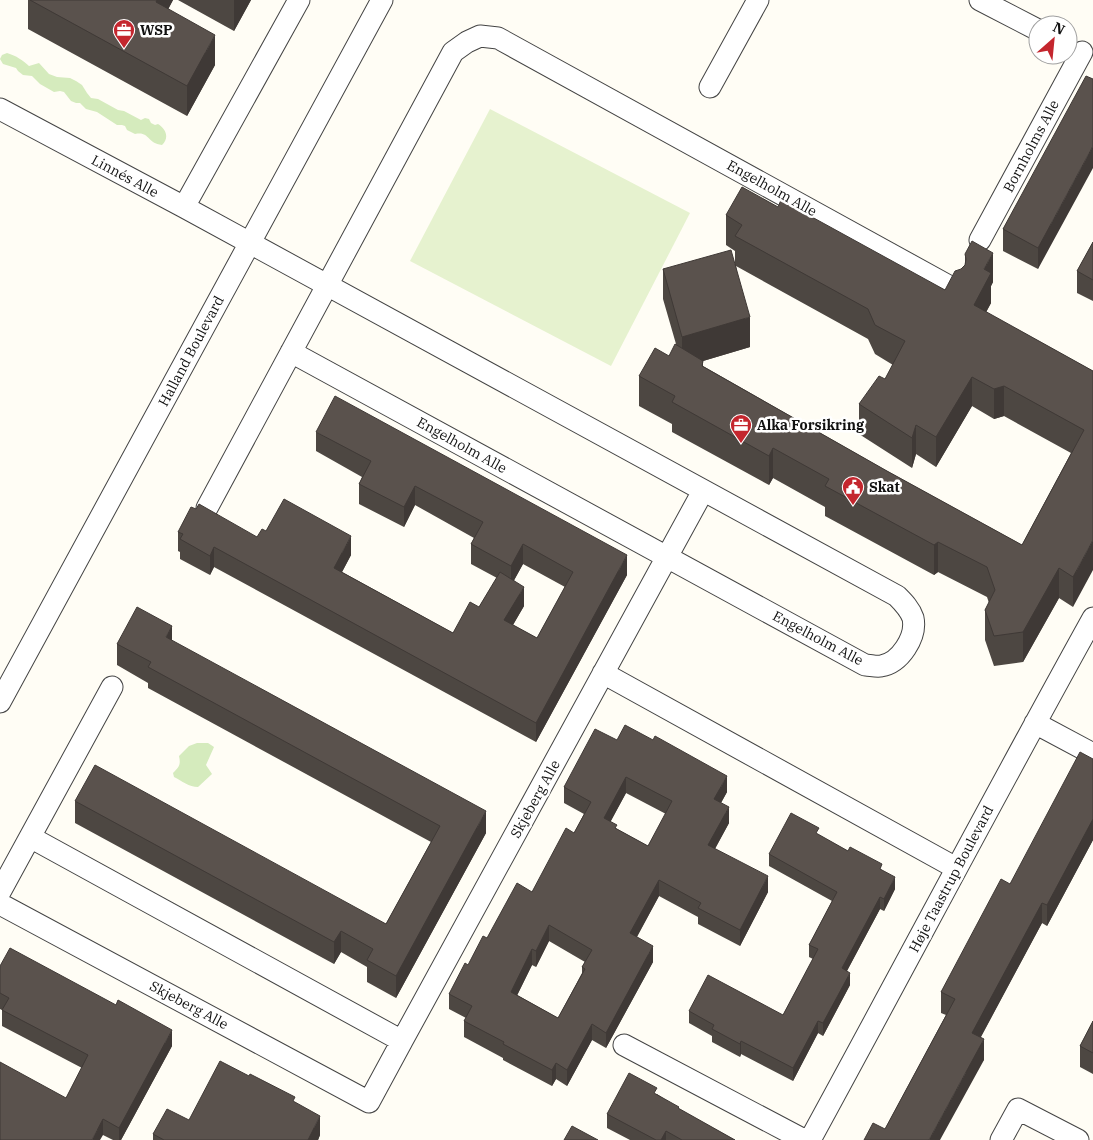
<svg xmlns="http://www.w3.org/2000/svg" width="1093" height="1140" viewBox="0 0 1093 1140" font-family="'IBM Plex Serif',serif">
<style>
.green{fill:#d5ebbd}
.pitch{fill:#e6f2cf}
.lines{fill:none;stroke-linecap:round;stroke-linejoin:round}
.minor-casing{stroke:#444;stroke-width:23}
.minor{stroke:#fff;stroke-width:21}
.wall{fill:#4d4742;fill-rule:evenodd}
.shaded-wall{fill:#3f3936}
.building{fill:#5a524d;stroke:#3f3936;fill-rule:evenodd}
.labels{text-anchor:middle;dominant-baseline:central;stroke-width:5;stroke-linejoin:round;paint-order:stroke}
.poi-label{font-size:14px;font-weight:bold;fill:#111;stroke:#fff;text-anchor:start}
.street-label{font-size:14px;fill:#111;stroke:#fff}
</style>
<rect width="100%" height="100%" fill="#fffdf5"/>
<path class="green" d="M7,53C17,56 22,60 29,66L39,63L49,74L57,77L70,78L76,81L82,85L87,93L91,98L98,99L118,110L124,111L141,120L145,118L149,119L151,123L155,125L158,124C167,130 169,138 162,145C146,143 150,131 135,134L127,130L125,126L122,125H117L97,112L86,109L80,103H76L71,101L64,92L60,91L54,92L40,84L32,76L23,75L18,71L16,68L3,64L0,59L2,55Z
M197,743H208L214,747L206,765L212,774L198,787C189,787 182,781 174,777L173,773C179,767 181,765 179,756L189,746Z"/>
<path class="pitch" d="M490,109L690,213L611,366L410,261Z"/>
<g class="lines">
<g class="minor-casing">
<path id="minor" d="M980,0L1038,30
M710,87L758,0
M0,109L184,207L897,596C904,603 910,609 913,618C917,637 900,663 881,666C876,667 870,665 865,665L291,352
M184,207L299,0
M980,240L1082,52
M207,508L453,52L467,42L480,36L498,38L954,289
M603,673L956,868
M0,702L382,0
M1035,723L1093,754
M30,837L112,687
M0,892L30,837L402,1041L703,491
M0,904L369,1102L402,1041
M624,1045L804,1140
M810,1140C905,966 997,791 1093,618
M1001,1140L1018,1109L1078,1140"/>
</g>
<use href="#minor" class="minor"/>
</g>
<path class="wall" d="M28,0H173L168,9L215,65L187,116L28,29Z
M178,0H251L234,31Z
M1093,79L1038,269L1003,251V229Z
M778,207L945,290L965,265V254L993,282L991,286V303L986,312L1093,371L1073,607L1059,598L1023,662L994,666L985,640V610L989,603L987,597L938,572L934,575L825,516V507L773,478L769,485L672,432V424L639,406V376L669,356L676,344L663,299V269L735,265V251L726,245V215ZM736,266L868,339L875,354L893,365L885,379L859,404V434L912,468L916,454L936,467L972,406L994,419L1004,416L1071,453L1022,545L887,471L703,366V361L750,347Z
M1093,242V301L1077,293V271Z
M316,432L627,575L536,742L214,567L210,575L180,559V552L178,551V532L257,537L266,531L351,555L342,572L453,633L479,607L497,578L471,564V544L474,538L415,505L404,527L359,504V484L362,477L316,451ZM523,564L565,587L537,638L513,625L524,606L514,580Z
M172,641L486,833L396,998L367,982V967L341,952L334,964L75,823V801L386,924L431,842L148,688V683L117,665V644Z
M617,740L727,792L721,803L729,823L715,849L768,892L740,946L698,924V917L659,896L637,937L653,962L606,1048L592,1040L567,1086L556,1079L552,1086L503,1060V1058L464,1037V1021L466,1018L449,1009V994L487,938L532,892L574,833L584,814L564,803V787ZM626,793L666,814L648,846L617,829L610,822ZM549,941L585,962L582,967V973L558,1018L517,995L532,965L536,967Z
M1093,759V840L1047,926L1042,923L981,1037L984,1060L885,1129L946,1015L941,1013V992L1010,884Z
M819,835L882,870L895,889L884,911L880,909L847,971L850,985L823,1036L818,1033L793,1081L741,1054L740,1057L712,1042V1036L689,1023V1011L783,1015L813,959L809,957V945L832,901L769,866V854Z
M0,966L172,1046L121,1140H113L103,1135L66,1098L82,1068L2,1026V1010L0,1009Z
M1093,1021V1074L1080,1067V1046Z
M657,1094L679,1109L735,1140H630L607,1128V1114Z
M295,1102L320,1135L318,1140H153V1134L189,1120Z"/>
<path class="shaded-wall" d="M157,0H173L156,33V2Z
M234,0H251L234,31Z
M215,35V65L187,116V86Z
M1093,146V168L1038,269V248Z
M993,253V282L991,286V303L974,335V305L984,269Z
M750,317V347L703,361V391L682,367V337Z
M972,377V406L936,467V437Z
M1004,386V416L994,419V389Z
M916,425V454L912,468V438Z
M773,448V478L769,485V456Z
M415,486V505L404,527V507Z
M351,536V555L334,587V568Z
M1093,540V570L1073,607V577Z
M938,542V572L934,575V545Z
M523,544V564L511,586V566Z
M214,547V567L210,575V556Z
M627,555V575L536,742V723Z
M1059,568V598L1023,662V632Z
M524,587V606L504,640V620Z
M172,626V648L166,637Z
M727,776V792L714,815V799Z
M626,777V793L604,834V818Z
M729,807V823L708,861V845Z
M486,811V833L396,998V976Z
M1093,819V840L1047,926V905Z
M768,876V892L740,946V930Z
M895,877V889L884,911V899Z
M659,880V896L630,949V933Z
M880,897V909L842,980V968Z
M1042,903V923L972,1053V1033Z
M549,925V941L536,967V951Z
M341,931V952L334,964V942Z
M653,946V962L606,1048V1033Z
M532,949V965L511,1008V992Z
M850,973V985L823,1036V1023Z
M818,1021V1033L793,1081V1068Z
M592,1024V1040L567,1086V1070Z
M172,1030V1046L121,1140H119V1128Z
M984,1039V1060L940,1140H929Z
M741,1041V1054L740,1057V1044Z
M556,1063V1079L552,1086V1070Z
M320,1116V1135L318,1140H308Z
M103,1119V1135L100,1140H92Z
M666,1131V1140H661Z"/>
<path class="building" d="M30,0H157L156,2L215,35L187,86Z
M1086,76L1093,79V146L1038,248L1003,229Z
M742,187L778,207L781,200L945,290L955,271L961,269L965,265L966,259L965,254L972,241L993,253L984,269L991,273L974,305L1093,371V540L1073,577L1059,568L1023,632L994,636L985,610L995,590L987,567L938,542L934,545L825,486L829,479L773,448L769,456L672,402L675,396L639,376L655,348L669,356L675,344L703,361L702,366L887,471L1022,545L1084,430L1004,386L994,389L972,377L936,437L916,425L912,438L859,404L879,376L885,379L905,341L875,325L868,309L735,236L742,225L726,215Z
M1093,242V280L1077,271Z
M731,250L750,317L682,337L663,269Z
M335,396L627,555L536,723L214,547L210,556L180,539L183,534L178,532L191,507L196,509L199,504L257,537L262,529L266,531L284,499L351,536L334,568L453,633L470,602L479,607L500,572L524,587L504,620L537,638L573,572L523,544L511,566L471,544L483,522L415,486L404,507L359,484L371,461L316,432Z
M137,607L172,626L166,637L486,811L396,976L367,960L373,949L341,931L334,942L75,801L95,765L386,924L440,826L148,667L151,662L117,644Z
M625,725L653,740L655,736L727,776L714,799L729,807L708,845L768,876L740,930L698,908L701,903L659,880L630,933L653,946L606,1033L592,1024L567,1070L556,1063L552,1070L503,1044L504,1042L464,1021L472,1006L449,994L465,963L468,965L483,936L487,938L517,883L532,892L566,828L574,833L591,802L564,787L595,729L617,740ZM626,777L672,801L648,846L615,828L617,825L604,818ZM549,925L592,950L582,967L585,969L558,1018L511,992L532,949L536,951Z
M1080,752L1093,759V819L1047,905L1042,903L972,1033L984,1039L929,1140H864L873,1123L885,1129L955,999L941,992L1001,879L1010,884Z
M791,813L819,828L816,833L848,851L850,847L882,864L880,869L895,877L884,899L880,897L842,968L850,973L823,1023L818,1021L793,1068L741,1041L740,1044L712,1029L714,1025L689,1011L708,975L783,1015L818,949L809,945L837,892L769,854Z
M10,948L116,1005L118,1000L172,1030L119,1128L103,1119L92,1140H0V1062L66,1098L88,1055L2,1010L9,998L0,993V966Z
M1093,1021V1053L1080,1046Z
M220,1061L249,1076L250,1074L295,1097L293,1101L320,1116L308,1140H164L153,1134L167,1109L189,1120Z
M629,1073L657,1088L654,1093L679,1107L678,1108L735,1140H682L666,1131L661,1140H656L607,1114Z
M572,1126L598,1140H564Z"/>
<defs>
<g id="office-pin" transform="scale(1.125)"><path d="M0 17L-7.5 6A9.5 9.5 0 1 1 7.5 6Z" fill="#c4262e" stroke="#fff"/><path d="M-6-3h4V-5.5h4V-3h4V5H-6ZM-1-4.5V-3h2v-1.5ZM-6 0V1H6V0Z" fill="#fff"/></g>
<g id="civic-pin" transform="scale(1.125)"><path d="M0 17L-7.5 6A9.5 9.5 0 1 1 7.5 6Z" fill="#c4262e" stroke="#fff"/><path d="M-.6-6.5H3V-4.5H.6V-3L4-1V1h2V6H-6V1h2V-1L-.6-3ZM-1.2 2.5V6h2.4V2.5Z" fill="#fff"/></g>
</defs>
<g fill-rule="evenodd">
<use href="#office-pin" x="124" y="30"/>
<use href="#office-pin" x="741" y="425"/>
<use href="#civic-pin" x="853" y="487"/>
</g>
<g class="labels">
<g class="poi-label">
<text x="140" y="30">WSP</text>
<text x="757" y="425">Alka Forsikring</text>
<text x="869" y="487">Skat</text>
</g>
<g class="street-label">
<text transform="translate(1031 146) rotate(-62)">Bornholms Alle</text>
<text transform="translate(125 176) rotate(28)">Linnés Alle</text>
<text transform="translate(772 188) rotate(29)">Engelholm Alle</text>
<text transform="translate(191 351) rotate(-62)">Halland Boulevard</text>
<text transform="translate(462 445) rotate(29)">Engelholm Alle</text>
<text transform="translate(818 638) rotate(28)">Engelholm Alle</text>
<text transform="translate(535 799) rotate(-61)">Skjeberg Alle</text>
<text transform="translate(951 879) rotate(-62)">Høje Taastrup Boulevard</text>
<text transform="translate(189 1005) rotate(28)">Skjeberg Alle</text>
</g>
</g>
<g transform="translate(1053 40) rotate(27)"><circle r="24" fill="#ffffff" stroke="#a0a0a0"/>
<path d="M0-4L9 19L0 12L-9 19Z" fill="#c4262e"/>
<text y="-8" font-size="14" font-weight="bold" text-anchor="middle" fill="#111111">N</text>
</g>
</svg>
